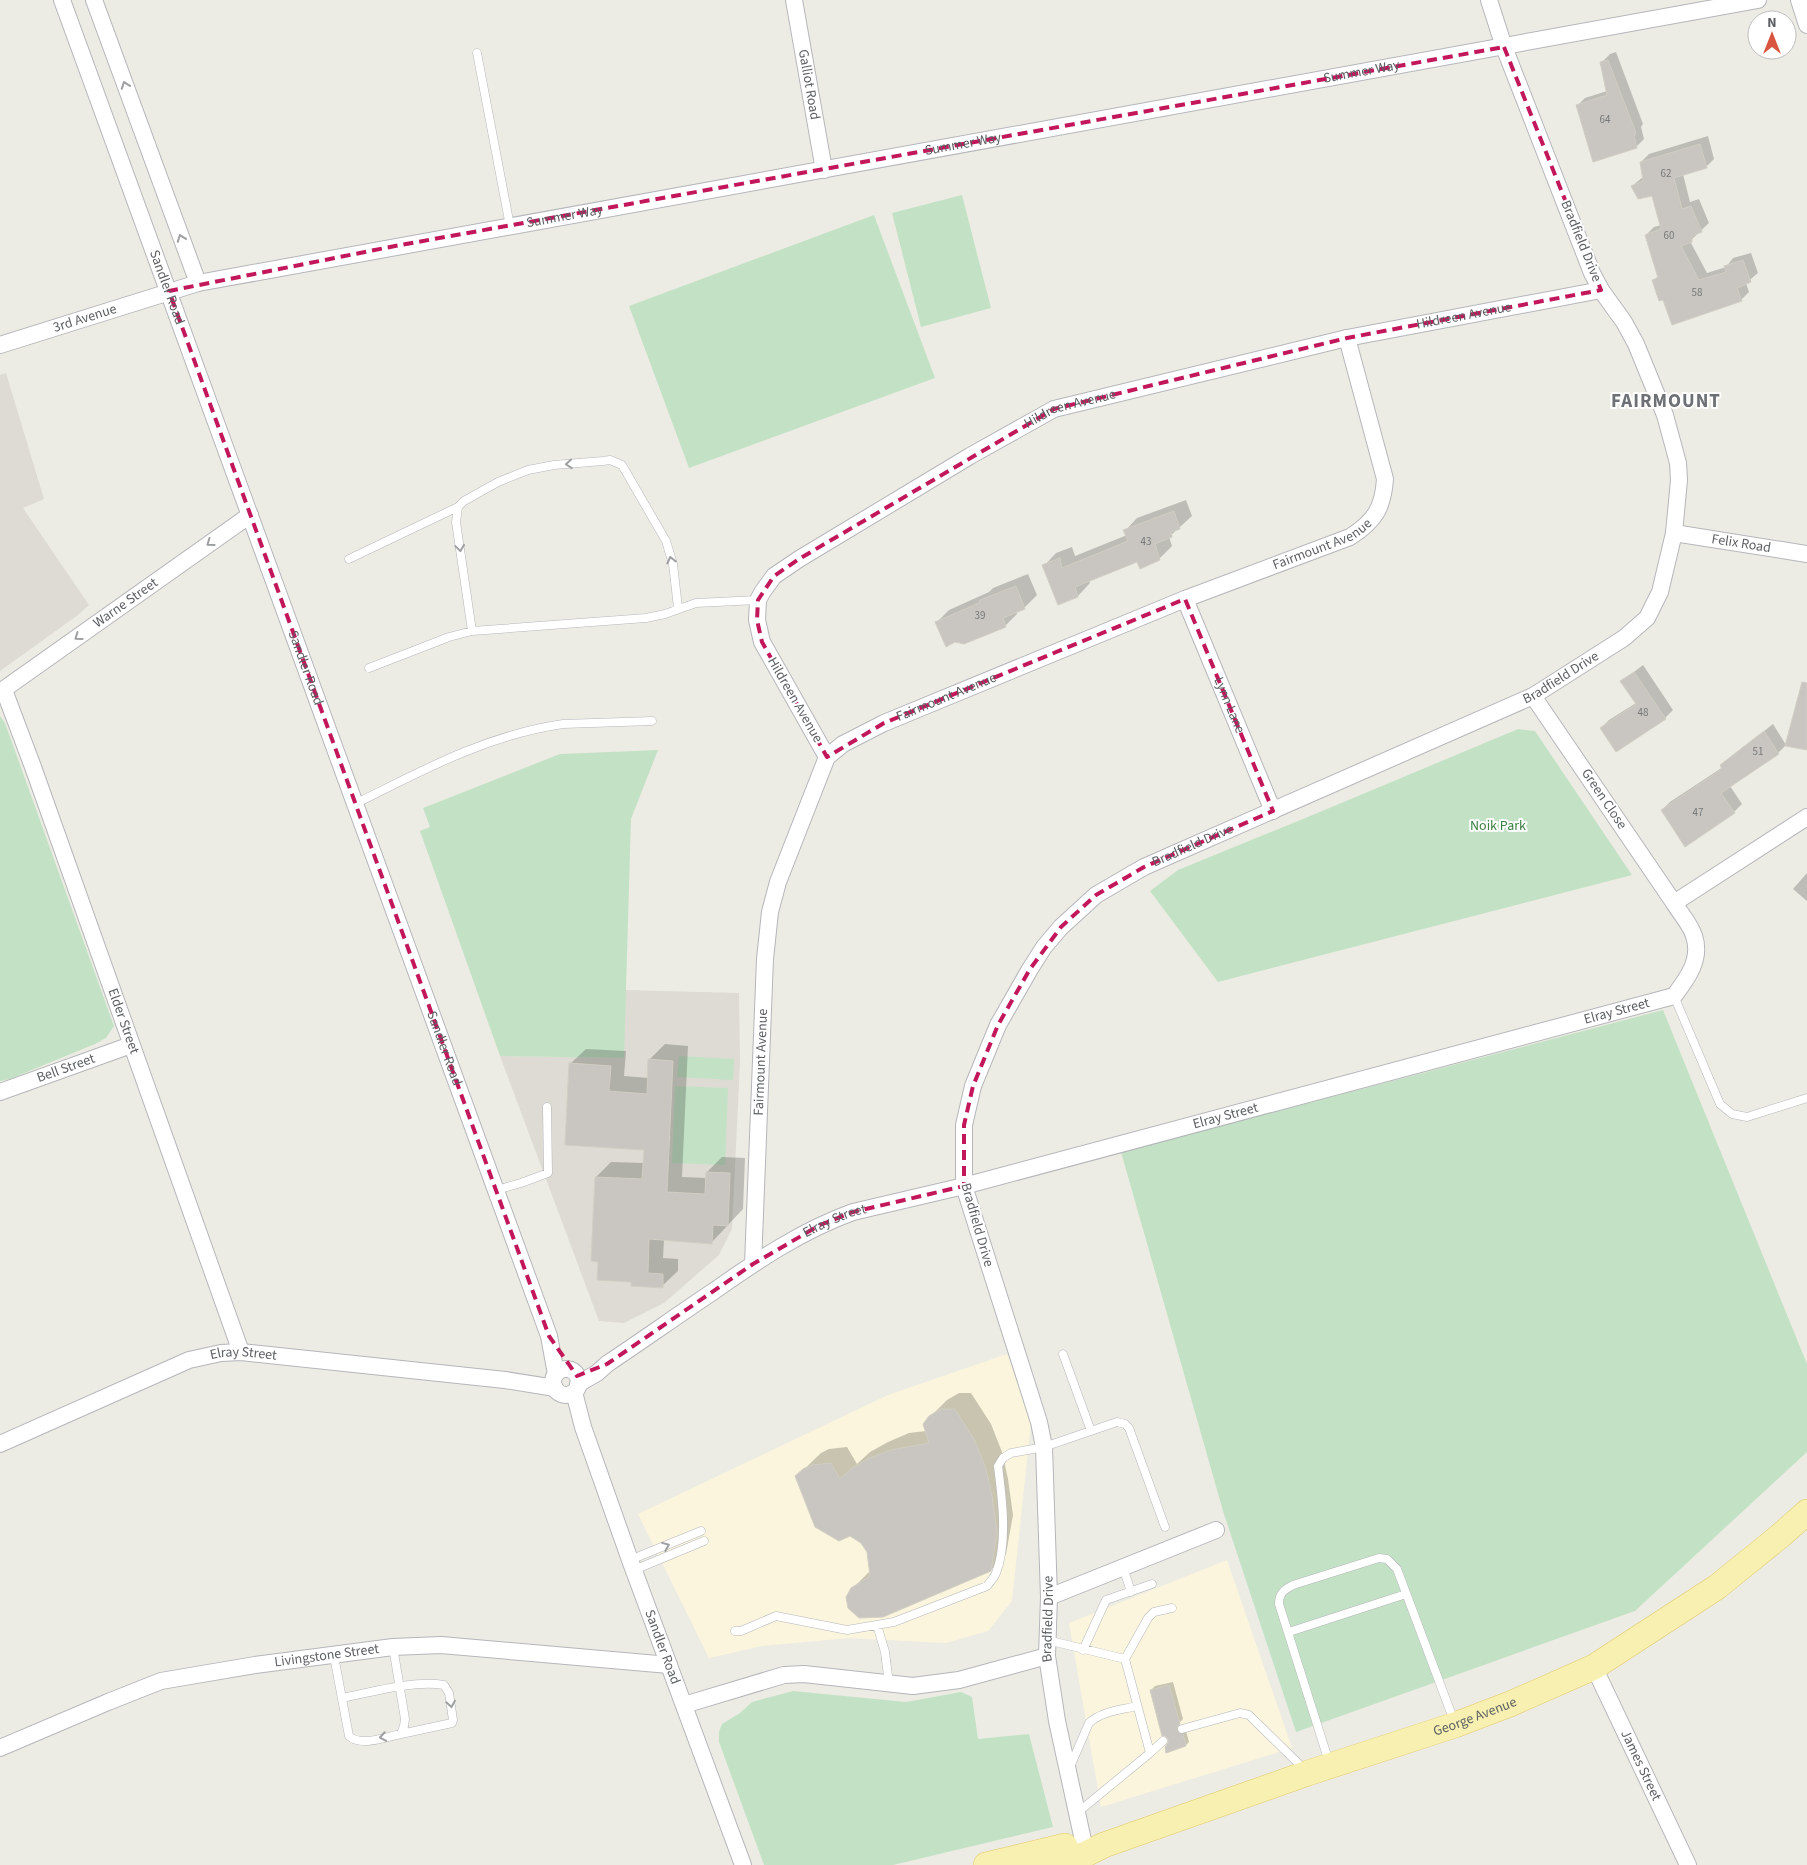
<svg xmlns="http://www.w3.org/2000/svg" width="1807" height="1865" viewBox="0 0 1807 1865" font-family="'Source Sans 3',sans-serif">
<style>
.commercial{fill:#faf5dc}
.education{fill:#dddbd3}
.green{fill:#c3e2c5}
.shadow{fill:#0003}
.building{fill:#c9c6c1;stroke:#d1cec3}
.lines{fill:none;stroke-linecap:round;stroke-linejoin:round}
.lane-casing{stroke:#b5b6ba;stroke-width:9}
.street-casing{stroke:#b5b6ba;stroke-width:18}
.primary-casing{stroke:#e3c868;stroke-width:26}
.lane{stroke:#fff;stroke-width:8}
.street{stroke:#fff;stroke-width:16}
.primary{stroke:#f7f0b0;stroke-width:25}
.oneway{stroke:#9d9fa1}
.marked{fill:none;stroke:#c2185b;stroke-width:4;stroke-dasharray:10 6;stroke-linejoin:round}
.labels{text-anchor:middle;dominant-baseline:central;stroke-width:4;stroke-linejoin:round;paint-order:stroke}
.number-label{font-size:11px;fill:#77797a}
.street-label{font-size:14px;fill:#5c5f63;stroke:#fff}
.park-label{font-size:14px;fill:#3e8145;stroke:#fff}
.district-label{font-size:19px;font-weight:bold;letter-spacing:1px;fill:#6d7175;stroke:#fff}
</style>
<rect width="100%" height="100%" fill="#edece4"/>
<path class="commercial" d="M1007,1354L1032,1414L1012,1601L988,1631L946,1643L849,1638L762,1646L709,1658L638,1514L888,1395Z
M1227,1560L1292,1748L1101,1807L1069,1623Z"/>
<path class="education" d="M6,373L44,499L23,508L89,605L78,615L0,671V375Z
M625,990L739,993L740,1063L732,1229L719,1255L664,1303L624,1323L599,1321L500,1056L623,1058Z"/>
<path class="green" d="M962,195L991,308L921,327L892,213Z
M874,215L935,378L689,468L629,306Z
M0,716L5,723L114,1026L106,1038L95,1044L10,1079L0,1081Z
M1518,729L1535,731L1632,875L1218,982L1150,891L1178,870L1315,814Z
M658,750L631,819L624,1058L500,1056L420,831L430,827L423,808L560,754Z
M1663,1010L1807,1364V1452L1635,1611L1296,1732L1223,1511L1121,1152Z
M679,1056L734,1059L733,1080L677,1077Z
M675,1086L728,1088L725,1165L672,1163Z
M793,1691L906,1702L961,1692L972,1697L978,1739L1029,1734L1053,1827L893,1865H764L719,1742V1732L722,1724L740,1713L752,1702Z"/>
<path class="shadow" d="M1616,52L1643,124L1641,127L1644,139L1636,147L1577,106L1585,98L1607,91L1602,62L1610,54Z
M1708,136L1714,159L1706,167L1683,174L1690,202L1699,199L1709,223L1690,241L1707,273L1726,267L1733,258L1751,253L1758,273L1746,283L1749,292L1741,300L1664,299L1653,281L1659,275L1646,235L1654,227L1661,225L1653,195L1632,186L1643,177L1641,162L1649,154Z
M1186,500L1192,516L1169,537L1172,546L1159,559L1138,561L1089,580L1090,583L1078,596L1058,603L1044,566L1056,553L1072,547L1075,556L1127,535L1125,531L1137,518Z
M1028,574L1037,595L1024,608L1016,611L1017,614L1005,626L937,622L949,610L989,592L993,588Z
M1643,665L1673,710L1665,718L1616,750L1601,728L1609,720L1636,703L1622,681Z
M1773,724L1786,745L1778,753L1730,786L1742,804L1734,812L1662,810L1670,802L1723,767L1730,758Z
M1807,873V901L1793,889Z
M665,1044L688,1046L682,1177L707,1178V1172L722,1157L745,1158L743,1209L712,1242L664,1239L663,1258L678,1259V1271L662,1286L632,1281L596,1177L611,1162L644,1163L645,1149L570,1064L586,1049L626,1051L624,1076L649,1078V1060Z
M959,1393H971L991,1424L1002,1452L1008,1479L1013,1515L1006,1554L990,1571L852,1589L871,1570L868,1551L861,1542L797,1476L821,1453L829,1449L847,1447L857,1464L870,1452L888,1442L909,1433L926,1431L930,1417L947,1400Z
M1173,1682L1183,1719L1180,1722V1727L1186,1731L1189,1742L1186,1745L1169,1744L1170,1739L1151,1690L1155,1686Z"/>
<path class="building" d="M1608,60L1636,133L1634,136L1637,148L1593,162L1576,105L1607,95L1600,62Z
M1700,144L1707,168L1674,178L1682,209L1691,206L1702,232L1692,236V242L1681,246L1699,280L1726,272L1724,266L1743,260L1751,282L1737,288L1742,301L1672,325L1663,300L1659,301L1652,280L1658,278L1645,235L1661,229L1652,196L1638,199L1631,186L1643,181L1640,162Z
M1174,511L1180,529L1171,532L1172,537L1155,544L1160,560L1140,569L1137,562L1075,587L1078,597L1058,605L1042,565L1060,558L1062,568L1128,541L1123,530Z
M1016,586L1025,609L1003,618L1006,627L964,644L955,642L946,647L935,622L979,603L980,600Z
M1634,672L1666,719L1616,752L1600,728L1636,704L1620,681Z
M1802,682L1807,683V750L1785,746Z
M1764,731L1779,754L1721,793L1735,813L1685,847L1661,810L1722,769L1720,765Z
M648,1059L673,1061L667,1192L705,1194L706,1172L730,1173L728,1226L713,1225L712,1244L649,1239L648,1273L663,1274V1288L631,1286V1282L597,1280L598,1262L591,1261L595,1177L642,1179L644,1150L565,1145L569,1063L611,1066L609,1091L647,1094Z
M941,1409H955L975,1441L986,1469L992,1496L997,1532L991,1571L883,1617L859,1618L848,1608L846,1597L851,1588L870,1576L867,1552L861,1543L850,1536L839,1541L815,1527L795,1476L803,1469L812,1465L831,1463L840,1479L852,1468L870,1458L891,1450L929,1443L923,1424L929,1416Z
M1169,1685L1180,1724L1177,1727V1731L1183,1734L1186,1746L1166,1753L1165,1747L1168,1743V1739L1165,1736H1162L1150,1690Z"/>
<g class="lines">
<g class="lane-casing">
<path id="lane" d="M477,53L510,226
M349,559L458,507
M472,631L456,522L458,507L464,501L498,482L528,470L554,465L603,461L610,460L622,465L666,541L673,564L678,608
M369,668L449,637L472,631L646,618L665,614L696,603L758,600
M355,804C423,770 487,735 563,724L652,721
M1674,996L1720,1104L1732,1114L1747,1117L1807,1098
M496,1190L521,1183L548,1173L547,1107
M1063,1354L1091,1431
M630,1560L701,1531
M1123,1567L1131,1592
M634,1570L704,1541
M877,1625L885,1652L889,1684
M735,1631H741L776,1616L847,1630L894,1622L987,1586C990,1582 994,1578 996,1573C1008,1543 1002,1497 998,1466L1003,1458L1011,1453L1044,1447L1117,1422L1125,1424L1129,1428L1165,1527
M1289,1632L1406,1594
M1047,1640L1125,1659L1150,1753L1077,1813
M1083,1650L1106,1600L1152,1584
M334,1656L349,1736C361,1747 386,1737 401,1734L404,1726L405,1719L393,1647
M1125,1659L1148,1618L1154,1612L1172,1608
M342,1698C372,1692 414,1680 444,1685L449,1693L453,1720L452,1723L401,1734
M1182,1729L1240,1713L1249,1715L1305,1770
M1150,1753L1163,1741
M1329,1762L1279,1604C1279,1593 1284,1590 1293,1585L1379,1558L1387,1559L1397,1569L1454,1721
M1070,1767L1089,1723C1102,1711 1121,1710 1137,1706"/>
</g>
<g class="street-casing">
<g id="street">
<path id="s1" d="M62,0L549,1336L556,1374"/>
<path d="M94,0L198,283"/>
<path id="s2" d="M794,0L824,170"/>
<path d="M1799,0L1807,25"/>
<path id="s3" d="M0,345L198,283L1758,0"/>
<path id="s4" d="M1674,533L1807,554"/>
<path id="s5" d="M1185,599L1273,811"/>
<path id="s6" d="M4,690L33,767L241,1352"/>
<path id="s7" d="M0,692L250,515"/>
<path id="s8" d="M827,757L762,642L757,620L758,600L763,591L774,576L799,559L970,456L1054,409L1347,338L1601,290"/>
<path d="M1674,903L1807,817"/>
<path id="s9" d="M0,1092L131,1045"/>
<path id="s10" d="M753,1264L765,959L770,912L778,882L827,757L843,744L884,723L1185,599L1350,537C1375,521 1383,508 1385,479L1347,338"/>
<circle cx="566" cy="1382" r="13"/>
<path id="s11" d="M578,1384L597,1373L607,1364C643,1340 678,1315 714,1291C758,1260 803,1230 853,1212L964,1186L1674,996C1687,979 1702,959 1694,936C1691,925 1680,913 1674,903L1533,696"/>
<path id="s12" d="M574,1392L583,1427L630,1560L743,1865"/>
<path id="s13" d="M0,1444L189,1360L221,1353L241,1352L505,1380L555,1388"/>
<path d="M1049,1597L1216,1530"/>
<path id="s14" d="M1594,1667L1688,1865"/>
<path d="M684,1705L784,1675L804,1674L913,1686L959,1680L1047,1656"/>
<path id="s15" d="M0,1748L108,1702L161,1681L255,1665L393,1647L441,1645L669,1665"/>
<path id="s16" d="M1086,1854L1057,1721L1047,1656L1049,1597L1044,1447L1039,1422L964,1186V1125L973,1086L998,1025L1030,969L1044,947L1061,927L1096,895L1144,867L1533,696L1624,638L1647,618L1660,592L1674,533L1679,480L1678,463L1665,415L1636,344L1624,322L1601,290L1592,273L1504,47L1489,0"/>
</g>
</g>
<g class="primary-casing">
<g id="primary">
<path d="M986,1865L1065,1846"/>
<path id="s17" d="M1045,1865L1086,1854L1104,1845L1308,1773L1455,1725L1510,1704L1594,1667L1717,1587L1780,1536L1807,1512"/>
</g>
</g>
<use href="#lane" class="lane"/>
<use href="#street" class="street"/>
<use href="#primary" class="primary"/>
</g>
<defs><path id="oneway-chevron" d="M-2-3.5L2.5 0L-2 3.5" fill="none" stroke-width="1.6" stroke-linecap="round" stroke-linejoin="round" transform="scale(1.25)"/></defs>
<g class="oneway">
<use href="#oneway-chevron" transform="translate(125 85) rotate(-110)"/>
<use href="#oneway-chevron" transform="translate(181 238) rotate(-110)"/>
<use href="#oneway-chevron" transform="translate(569 464) rotate(176)"/>
<use href="#oneway-chevron" transform="translate(210 543) rotate(144)"/>
<use href="#oneway-chevron" transform="translate(460 548) rotate(82)"/>
<use href="#oneway-chevron" transform="translate(671 560) rotate(-103)"/>
<use href="#oneway-chevron" transform="translate(78 637) rotate(144)"/>
<use href="#oneway-chevron" transform="translate(666 1546) rotate(-22)"/>
<use href="#oneway-chevron" transform="translate(451 1704) rotate(81)"/>
<use href="#oneway-chevron" transform="translate(383 1737) rotate(170)"/>
</g>
<path class="marked" d="M1504,47L1601,290L1347,338L1054,409L799,559L774,576L758,600L757,620L762,642L827,757L884,723L1185,599L1273,811L1144,867L1096,895L1061,927L1030,969L998,1025L973,1086L964,1125V1186L853,1212L820,1225L753,1264L607,1364L577,1376L549,1336L169,291L395,246Z"/>
<g class="labels">
<g class="number-label">
<text x="1605" y="119">64</text>
<text x="1666" y="173">62</text>
<text x="1669" y="235">60</text>
<text x="1697" y="292">58</text>
<text x="1146" y="541">43</text>
<text x="980" y="615">39</text>
<text x="1643" y="712">48</text>
<text x="1758" y="751">51</text>
<text x="1698" y="812">47</text>
</g>
<g class="street-label">
<text stroke="none"><textPath href="#s3" startOffset="1390">Summer Way</textPath></text>
<text stroke="none"><textPath href="#s2" startOffset="86">Galliot Road</textPath></text>
<text stroke="none"><textPath href="#s3" startOffset="985">Summer Way</textPath></text>
<text stroke="none"><textPath href="#s3" startOffset="580">Summer Way</textPath></text>
<text transform="translate(1581 241) rotate(68)">Bradfield Drive</text>
<text stroke="none"><textPath href="#s1" startOffset="306">Sandler Road</textPath></text>
<text stroke="none"><textPath href="#s8" startOffset="950">Hildreen Avenue</textPath></text>
<text stroke="none"><textPath href="#s3" startOffset="89">3rd Avenue</textPath></text>
<text stroke="none"><textPath href="#s8" startOffset="545">Hildreen Avenue</textPath></text>
<text stroke="none"><textPath href="#s10" startOffset="1058">Fairmount Avenue</textPath></text>
<text stroke="none"><textPath href="#s4" startOffset="68">Felix Road</textPath></text>
<text stroke="none"><textPath href="#s7" startOffset="154">Warne Street</textPath></text>
<text stroke="none"><textPath href="#s1" startOffset="711">Sandler Road</textPath></text>
<text stroke="none"><textPath href="#s16" startOffset="1529">Bradfield Drive</textPath></text>
<text stroke="none"><textPath href="#s10" startOffset="652">Fairmount Avenue</textPath></text>
<text transform="translate(795 700) rotate(60)">Hildreen Avenue</text>
<text stroke="none"><textPath href="#s5" startOffset="115">Lynn Lane</textPath></text>
<text transform="translate(1604 799) rotate(56)">Green Close</text>
<text stroke="none"><textPath href="#s16" startOffset="1124">Bradfield Drive</textPath></text>
<text stroke="none"><textPath href="#s11" startOffset="1115">Elray Street</textPath></text>
<text stroke="none"><textPath href="#s6" startOffset="352">Elder Street</textPath></text>
<text stroke="none"><textPath href="#s1" startOffset="1116">Sandler Road</textPath></text>
<text stroke="none"><textPath href="#s10" startOffset="202">Fairmount Avenue</textPath></text>
<text stroke="none"><textPath href="#s9" startOffset="70">Bell Street</textPath></text>
<text stroke="none"><textPath href="#s11" startOffset="710">Elray Street</textPath></text>
<text stroke="none"><textPath href="#s11" startOffset="305">Elray Street</textPath></text>
<text transform="translate(977 1225) rotate(74)">Bradfield Drive</text>
<text stroke="none"><textPath href="#s13" startOffset="262">Elray Street</textPath></text>
<text stroke="none"><textPath href="#s16" startOffset="239">Bradfield Drive</textPath></text>
<text stroke="none"><textPath href="#s12" startOffset="270">Sandler Road</textPath></text>
<text stroke="none"><textPath href="#s15" startOffset="342">Livingstone Street</textPath></text>
<text stroke="none"><textPath href="#s17" startOffset="455">George Avenue</textPath></text>
<text stroke="none"><textPath href="#s14" startOffset="109">James Street</textPath></text>
</g>
<g class="park-label">
<text x="1498" y="826">Noik Park</text>
</g>
<g class="district-label">
<text x="1666" y="401">FAIRMOUNT</text>
</g>
</g>
<g transform="translate(1772 35)"><circle r="24" fill="#ffffff" stroke="#bebfc1"/>
<path d="M0-4L9 19L0 12L-9 19Z" fill="#d85540"/>
<text y="-8" font-size="14" font-weight="bold" text-anchor="middle" fill="#5c5f63">N</text>
</g>
</svg>
